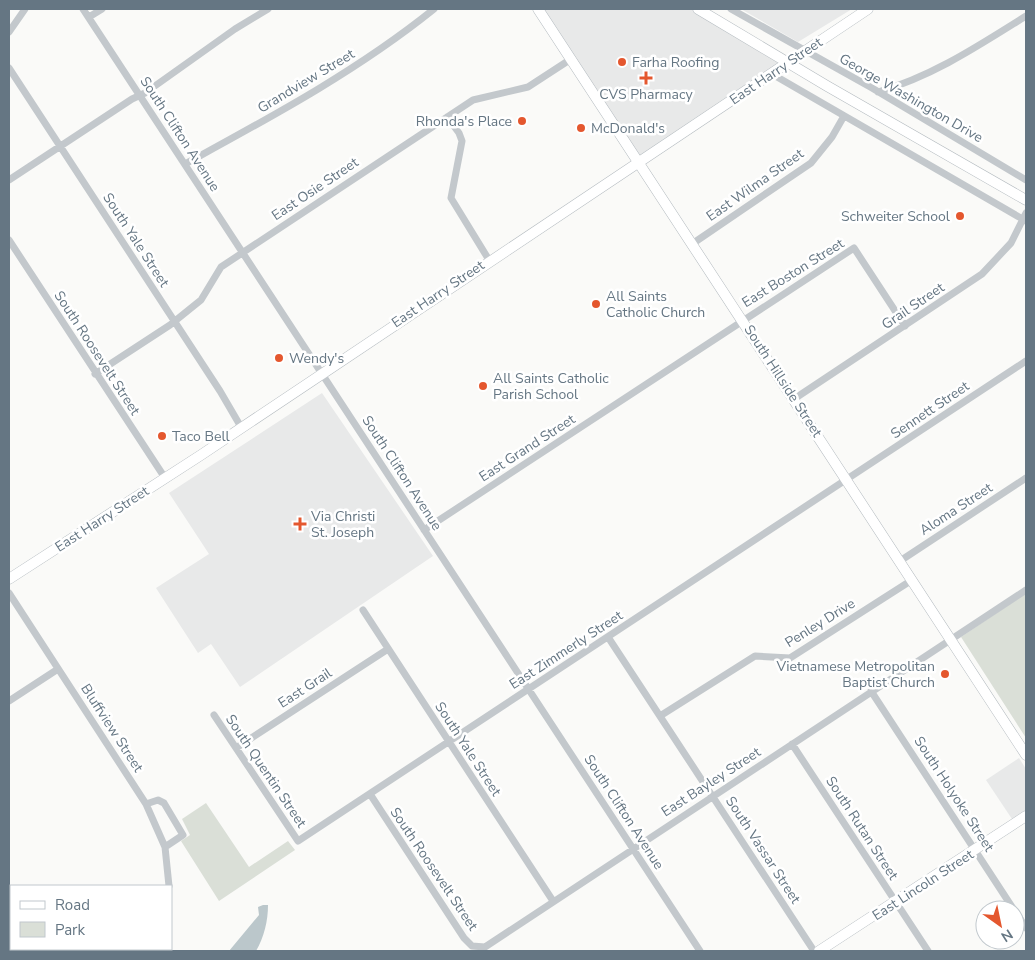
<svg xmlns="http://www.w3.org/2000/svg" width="1035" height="960" viewBox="0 0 1035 960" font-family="'Nunito Sans',sans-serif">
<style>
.built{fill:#e8e9e9}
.green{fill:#dadfd7}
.water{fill:#bbc7cb}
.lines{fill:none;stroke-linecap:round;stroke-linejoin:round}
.secondary-casing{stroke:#b3babf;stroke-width:11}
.street{stroke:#c3c8cc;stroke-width:7}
.secondary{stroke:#fff;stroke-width:10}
.poi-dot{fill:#e4572e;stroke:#fff;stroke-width:2}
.labels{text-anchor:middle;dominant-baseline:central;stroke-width:5;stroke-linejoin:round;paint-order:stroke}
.poi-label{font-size:14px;fill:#657683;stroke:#fff;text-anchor:start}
.street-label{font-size:14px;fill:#657683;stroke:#fff}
</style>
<rect width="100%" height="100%" fill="#fafaf8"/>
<path class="built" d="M539,9H698L789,63L638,162Z
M741,9H852L798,42Z
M322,393L433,556L240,687L211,644L198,653L156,588L209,554L169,493Z
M1019,758L1026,769V810L1012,819L986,780Z"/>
<path class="green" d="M1026,593V738L961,637Z
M206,803L249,867L288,841L295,850L219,901L181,841L190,835L182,819Z"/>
<path class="water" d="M263,905H268C268,921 264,937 256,951H229L259,915L258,907Z"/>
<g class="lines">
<g class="secondary-casing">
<path id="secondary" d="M538,9L1026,755
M698,9L827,86L1026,200
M9,579L201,455L868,9
M819,951L1026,816"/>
</g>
<path class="street" d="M83,9L700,951
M731,9L872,88L1026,180
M89,17L102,9
M9,32L25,9
M9,68L220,391L241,427
M772,74L1026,221
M878,92C933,76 978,46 1026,16
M447,117L459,133L462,141L451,198L489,260
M185,164C271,117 357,71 434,9
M9,180L132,99L145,93L235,29L268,9
M9,240L165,478
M692,244L811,163L832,137L844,116
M95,374L170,325L201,300L221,267L473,100L528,87L571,59
M794,399L982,274L1011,243L1026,213
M424,530L854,248L905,326
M900,561L1026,478
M9,593L146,804L165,847L169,886
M363,610L553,901
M608,637L814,951
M871,691L1014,910
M9,701L58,669
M214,715L298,841L1026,361
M660,716L755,656L790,658L912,580
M792,744L928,951
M236,748L388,649
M370,794L464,938L472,946L485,947L1026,590
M146,804L158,800L164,803L183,835L165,847
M1015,911L1026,928
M9,919H11
M166,951V949"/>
<use href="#secondary" class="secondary"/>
</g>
<g class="poi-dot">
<circle cx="622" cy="62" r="5"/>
<path d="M643.5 70.5h5v5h5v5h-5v5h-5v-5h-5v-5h5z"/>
<circle cx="522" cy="121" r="5"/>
<circle cx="581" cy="128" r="5"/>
<circle cx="960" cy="216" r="5"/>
<circle cx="596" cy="304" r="5"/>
<circle cx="279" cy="358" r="5"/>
<circle cx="483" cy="386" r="5"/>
<circle cx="162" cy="436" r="5"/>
<path d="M297.5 516.5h5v5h5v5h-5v5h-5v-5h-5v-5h5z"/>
<circle cx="945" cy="674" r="5"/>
</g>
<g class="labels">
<g class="poi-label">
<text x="632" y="62">Farha Roofing</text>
<text x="646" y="94" text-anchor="middle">CVS Pharmacy</text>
<text x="512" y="121" text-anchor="end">Rhonda's Place</text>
<text x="591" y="128">McDonald's</text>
<text x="950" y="216" text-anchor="end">Schweiter School</text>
<text x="606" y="296">All Saints<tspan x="606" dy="16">Catholic Church</tspan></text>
<text x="289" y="358">Wendy's</text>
<text x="493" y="378">All Saints Catholic<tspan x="493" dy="16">Parish School</tspan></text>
<text x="172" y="436">Taco Bell</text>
<text x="311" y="516">Via Christi<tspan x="311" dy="16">St. Joseph</tspan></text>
<text x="935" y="666" text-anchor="end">Vietnamese Metropolitan<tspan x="935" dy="16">Baptist Church</tspan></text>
</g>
<g class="street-label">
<text transform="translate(776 71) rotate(-34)">East Harry Street</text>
<text transform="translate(306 81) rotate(-31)">Grandview Street</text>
<text transform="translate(911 98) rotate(30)">George Washington Drive</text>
<text transform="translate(180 134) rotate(57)">South Clifton Avenue</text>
<text transform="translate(755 185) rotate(-35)">East Wilma Street</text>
<text transform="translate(315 189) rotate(-34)">East Osie Street</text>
<text transform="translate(136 240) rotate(57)">South Yale Street</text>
<text transform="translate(793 273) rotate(-32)">East Boston Street</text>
<text transform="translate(438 294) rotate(-34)">East Harry Street</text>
<text transform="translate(913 306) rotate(-34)">Grail Street</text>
<text transform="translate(97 353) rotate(57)">South Roosevelt Street</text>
<text transform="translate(783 381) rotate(57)">South Hillside Street</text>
<text transform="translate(930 410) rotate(-34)">Sennett Street</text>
<text transform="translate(527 448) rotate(-33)">East Grand Street</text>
<text transform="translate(402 473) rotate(57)">South Clifton Avenue</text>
<text transform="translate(956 509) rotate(-33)">Aloma Street</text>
<text transform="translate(102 519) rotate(-33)">East Harry Street</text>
<text transform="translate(820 623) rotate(-32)">Penley Drive</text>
<text transform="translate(566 650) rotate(-33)">East Zimmerly Street</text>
<text transform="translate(305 688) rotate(-33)">East Grail</text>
<text transform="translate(112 728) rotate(57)">Bluffview Street</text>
<text transform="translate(468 749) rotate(57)">South Yale Street</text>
<text transform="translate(266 771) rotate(56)">South Quentin Street</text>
<text transform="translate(711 782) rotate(-33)">East Bayley Street</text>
<text transform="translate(954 794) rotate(57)">South Holyoke Street</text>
<text transform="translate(624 812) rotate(57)">South Clifton Avenue</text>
<text transform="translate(862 828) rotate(57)">South Rutan Street</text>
<text transform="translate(763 850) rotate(57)">South Vassar Street</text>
<text transform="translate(434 869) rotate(56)">South Roosevelt Street</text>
<text transform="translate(923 885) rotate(-33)">East Lincoln Street</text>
</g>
</g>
<rect width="1035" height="960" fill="none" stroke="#657683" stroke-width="20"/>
<rect x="10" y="885" width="162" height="65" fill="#ffffff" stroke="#c1c8cd"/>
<rect x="20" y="901" width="25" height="8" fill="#ffffff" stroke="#c1c8cd"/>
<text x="55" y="910" font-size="15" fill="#657683">Road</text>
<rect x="20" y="922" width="25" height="15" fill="#dadfd7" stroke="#c1c8cd"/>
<text x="55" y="935" font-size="15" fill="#657683">Park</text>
<g transform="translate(1000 925) rotate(147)"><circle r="24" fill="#ffffff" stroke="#c1c8cd"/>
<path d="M0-4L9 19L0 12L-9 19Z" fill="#e4572e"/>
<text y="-8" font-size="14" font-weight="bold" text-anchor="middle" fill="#657683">N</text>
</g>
</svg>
